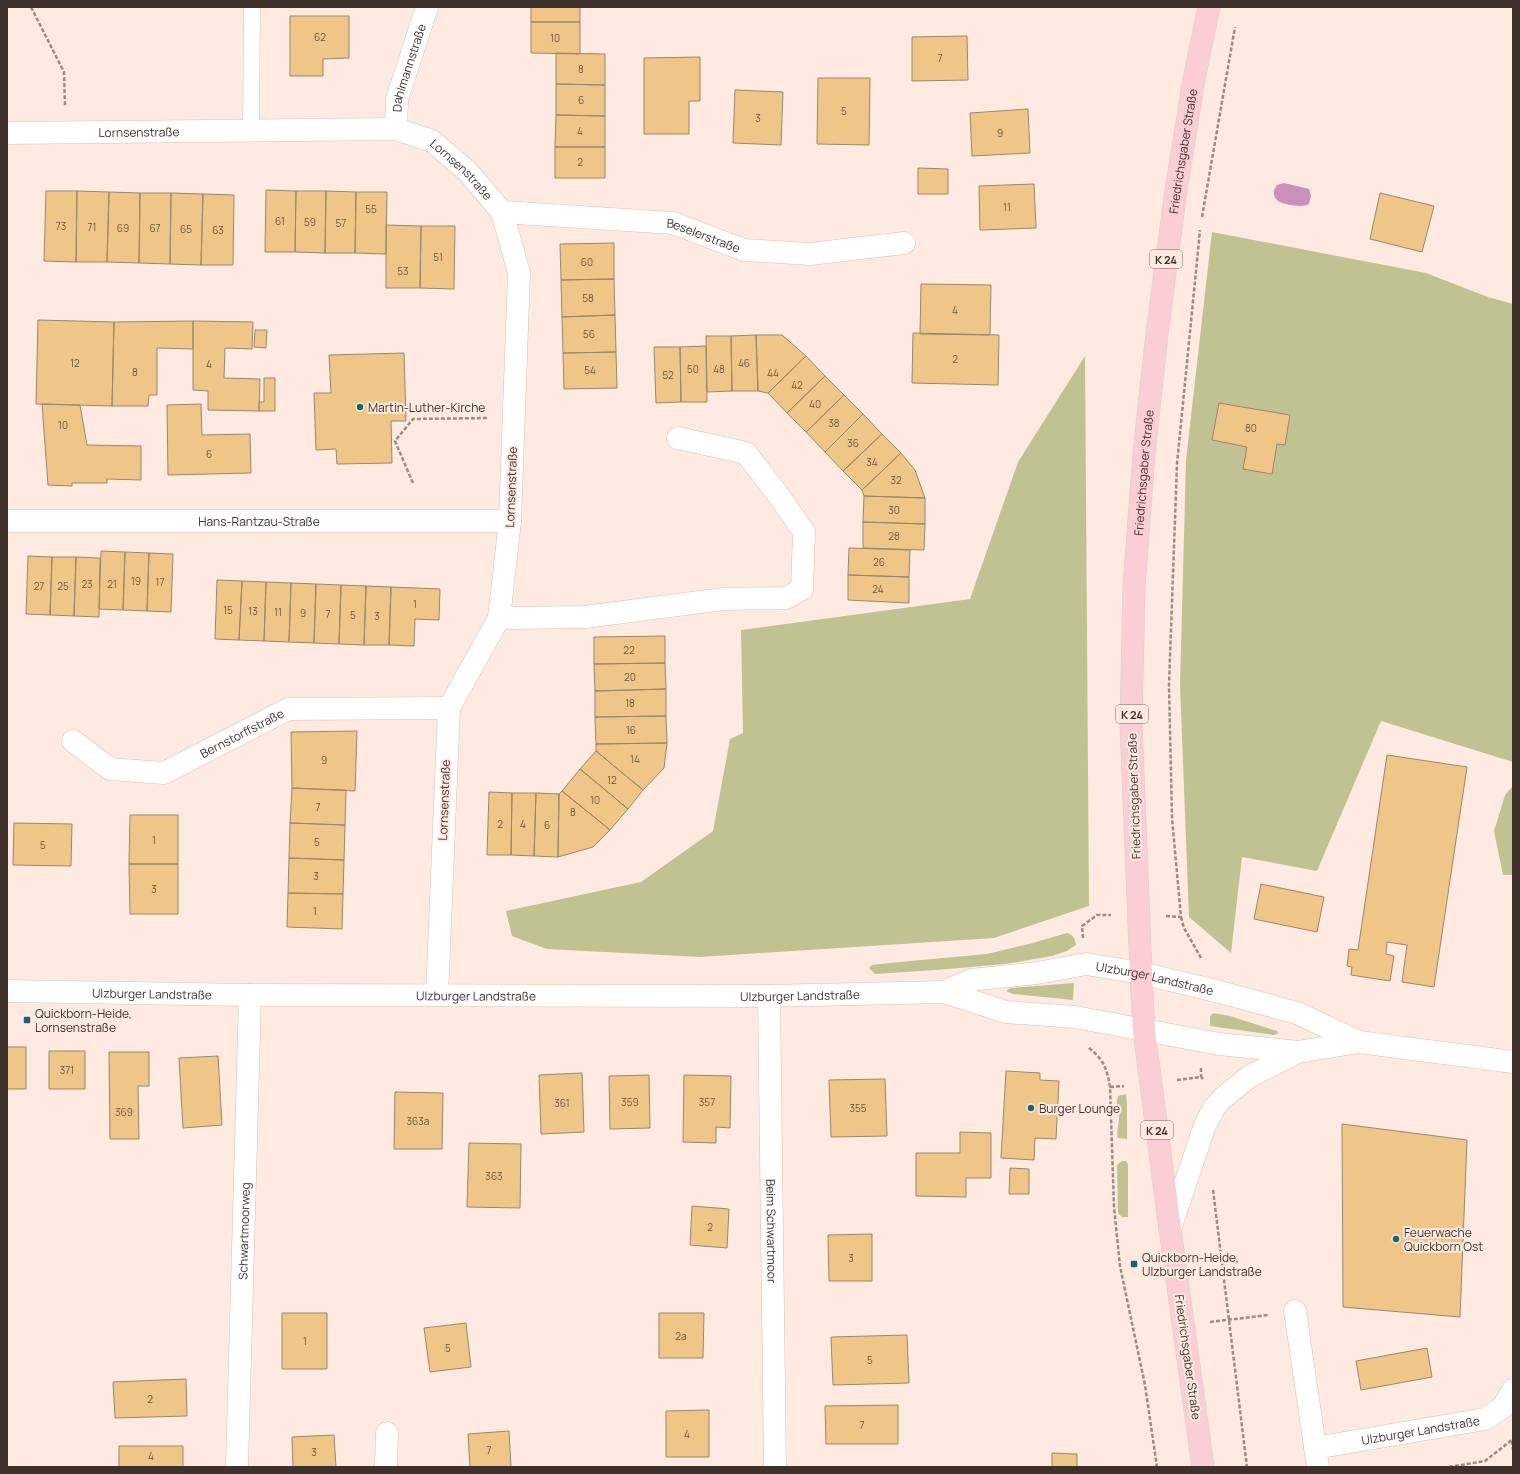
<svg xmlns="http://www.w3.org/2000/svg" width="1520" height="1474" viewBox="0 0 1520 1474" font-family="Manrope,sans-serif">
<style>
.green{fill:#c0c391}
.water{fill:#cb90bd}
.building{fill:#f0c688;stroke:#99876d}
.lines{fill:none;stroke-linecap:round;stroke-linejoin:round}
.service-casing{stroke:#debdaf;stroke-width:17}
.minor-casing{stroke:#debdaf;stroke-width:23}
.primary-casing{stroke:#d5d2d1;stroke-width:23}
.path{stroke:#9c8b84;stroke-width:2.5;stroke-dasharray:4 2;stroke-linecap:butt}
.service{stroke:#fff;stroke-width:16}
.minor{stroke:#fff;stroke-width:22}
.primary{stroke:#fbcdd4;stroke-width:22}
.poi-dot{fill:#1a6471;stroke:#ffeae2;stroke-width:1.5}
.labels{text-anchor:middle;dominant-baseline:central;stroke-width:4;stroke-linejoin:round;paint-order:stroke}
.number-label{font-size:10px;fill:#6a5643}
.shield{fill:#ffeae2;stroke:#786863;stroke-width:1}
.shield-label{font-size:11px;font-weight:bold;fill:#3e312c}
.street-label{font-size:12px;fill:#3e312c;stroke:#ffeae2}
.poi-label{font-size:12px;fill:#3e312c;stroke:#ffeae2;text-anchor:start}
</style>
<rect width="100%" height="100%" fill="#ffeae2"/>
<path class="green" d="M1212,232L1426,273L1488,297L1513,304V762L1381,721L1317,871L1242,857L1231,953L1189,917L1180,685L1186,460Z
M1085,356L1089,906L994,938L700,957L547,949L512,936L506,911L641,882L713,831L730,739L743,733L741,630L970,599L1018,462Z
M1513,786V875H1503L1494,831L1505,795Z
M1067,933C1073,935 1075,938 1076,945L1067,951L1052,956L1005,964L936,970L890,973L875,974L869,968L872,965L889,963L987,954L1029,944Z
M1074,983L1073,1000L1013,994L1006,991L1010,988Z
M1213,1013L1230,1016L1277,1031L1278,1034L1273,1035L1210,1026V1017Z
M1126,1094L1127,1104V1139L1118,1138C1116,1131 1119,1125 1119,1118C1119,1110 1115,1106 1118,1096Z
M1122,1161H1126L1128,1164V1217H1122L1118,1213L1117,1165Z"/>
<path class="water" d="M1284,183L1309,189L1311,196L1309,204C1303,208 1285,205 1278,201C1275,199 1273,194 1274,190L1277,185Z"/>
<path class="building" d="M531,7H580V22H531Z
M290,16H349V58L323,59V76H290Z
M531,22H580V54L531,53Z
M967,36L968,80L912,81V37Z
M556,53L605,54V85L556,84Z
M700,57V101H689V134H644V58Z
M818,78H870L869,145L817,144Z
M556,84L605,85V116L556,115Z
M735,90L783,92L781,145L733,143Z
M1028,109L1030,153L972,156L970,113Z
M556,115L605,116V147H555Z
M555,147H605V178H555Z
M918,168L948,169V194H918Z
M1034,184L1036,228L980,230L979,186Z
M266,190L296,191L295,252H265Z
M46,191H77L76,262L44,261Z
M77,191L109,192L107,262H76Z
M296,191H326L325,253L295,252Z
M326,191L356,192L355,253H325Z
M109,192L140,193L139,263L107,262Z
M356,192H387L386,254L355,253Z
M140,193H171L170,264L139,263Z
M171,193L203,194L201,265L170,264Z
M1380,193L1434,206L1422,252L1370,239Z
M203,194L234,195L233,265H201Z
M386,225L421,226L420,288H386Z
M421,226H455L454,289L420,288Z
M614,243V279L561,280L560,244Z
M614,279L615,315L562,317L561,280Z
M921,284L991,285L990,335L920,334Z
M615,315L616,352L563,353L562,317Z
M38,320L114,322L112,406L36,404Z
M193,321L253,322L252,349L225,348L224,378L260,379L259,411L208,410V391L193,390Z
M193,321V349L157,348V395H149L148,406H112L114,322Z
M255,330H267L266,348L254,347Z
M913,333L999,335L998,385L912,383Z
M756,335H782L806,356L768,393L758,391Z
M756,335L758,391H732L731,336Z
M706,336H731L732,391L707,392Z
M706,346L707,402H681L680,347Z
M654,347H680L681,402L656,403Z
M616,352L617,388L564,389L563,353Z
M404,353L406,421H391L392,463L337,464L336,449L316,450L314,393H331L329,355Z
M806,356L825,376L787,413L768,393Z
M825,376L844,395L806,432L787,413Z
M264,378H275V411H259V402H264Z
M844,395L863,414L825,452L806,432Z
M1219,403L1290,415L1285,445L1277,444L1272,474L1243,469L1247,447L1212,440Z
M42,404L80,405L87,445L141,446V480L107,479V483H72V486L48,485Z
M201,404L202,435L250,434L251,473L168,475L167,405Z
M863,414L882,434L843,471L825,452Z
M882,434L901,453L862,490L843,471Z
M901,453L915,470L925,498L864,496L862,490Z
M864,496L925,498V524L863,522Z
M863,522L925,524L924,550L863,548Z
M849,548L910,550L909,577L848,575Z
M101,551L125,552L123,610L99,609Z
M125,552L149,553L147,611L123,610Z
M149,553L173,554L171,612L147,611Z
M28,556L52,557L50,615L26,614Z
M52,557H76L74,616L50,615Z
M76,557L100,558L99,617L74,616Z
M848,575L909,577V603L848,600Z
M217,580L242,581L239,640L215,639Z
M242,581L266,582L264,641L239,640Z
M266,582L291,583L289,642L264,641Z
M291,583L316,584L314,643L289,642Z
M316,584L341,585L339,644L314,643Z
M341,585L366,586L364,645L339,644Z
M366,586L391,587L389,645H364Z
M391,587L440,589L439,620L415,619L414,646L389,645Z
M665,636V663L594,664V637Z
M665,663L666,689L595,691L594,664Z
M666,689V716L595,717V691Z
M666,716L667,743L596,744L595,717Z
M357,731L355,791L292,788L291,732Z
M667,743L664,768L643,790L596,751V744Z
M596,751L643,790L628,809L580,769Z
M1387,755L1467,767L1434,987L1402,982L1407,945L1387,942L1386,954L1394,956L1390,981L1351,975L1352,967L1347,966L1349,949L1358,950Z
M580,769L628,809L610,830L562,791Z
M292,788L346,790L345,825L290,823Z
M562,791L610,830L593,847L558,857L559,794Z
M489,792L512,793L511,855H487Z
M512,793H536L534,856L511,855Z
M536,793L559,794L558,857L534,856Z
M130,815H178V864H129Z
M14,823L72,824L71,866L13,865Z
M290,823L345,825L344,860L289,858Z
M289,858L344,860L343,894L288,893Z
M129,864H178V914H130Z
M1261,884L1324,897L1317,932L1254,919Z
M288,893L343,894L342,929L287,927Z
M7,1047H26V1089H7Z
M49,1051H85V1089H49Z
M109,1052H149V1086H138L139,1139H110Z
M218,1056L222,1125L183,1128L179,1058Z
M1006,1071L1040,1073V1080L1059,1081L1056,1139L1035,1138L1034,1160L1001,1158Z
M582,1073L584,1132L541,1134L539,1075Z
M649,1075L650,1128L610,1129L609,1076Z
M684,1075L731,1076L730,1128L716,1127V1143L683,1142Z
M885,1079L887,1136L831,1137L829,1080Z
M395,1092L443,1093L442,1149H394Z
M1342,1124L1467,1140L1460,1317L1343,1307Z
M960,1132L991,1133V1178H966V1197L916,1196V1153H960Z
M469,1143L521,1144L520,1208L467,1207Z
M1010,1168L1029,1169V1194H1009Z
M692,1206L729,1209L727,1248L690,1245Z
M872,1234V1281H829L828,1235Z
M282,1313H327V1369H282Z
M659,1313H704L703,1358H659Z
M466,1323L471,1367L430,1372L424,1328Z
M907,1335L909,1383L833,1385L831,1337Z
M1427,1348L1432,1377L1361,1390L1356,1361Z
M186,1379L187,1416L115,1418L113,1382Z
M898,1405V1444H826L825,1406Z
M709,1410V1457H666V1411Z
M509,1431L511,1467H470L468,1434Z
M334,1435L336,1467H293L292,1437Z
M119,1446H183V1467H119Z
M1052,1453L1077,1454V1467H1052Z"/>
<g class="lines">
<g class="service-casing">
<path id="service" d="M251,131L252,7"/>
</g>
<g class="minor-casing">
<g id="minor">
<path id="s1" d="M396,129L397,99L427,7"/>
<path id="s2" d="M7,133L396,129L432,141L468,172L502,212L519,273L510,521L499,618L449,708L437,995"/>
<path id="s3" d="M502,212L673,223L744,250L810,254L904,243"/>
<path id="s4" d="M7,521H510"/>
<path d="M499,618L585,617L723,599L786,598L802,589L804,532L779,496L746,453L678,438"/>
<path id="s5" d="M73,741L110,769L164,773L288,709L449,708"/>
<path id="s6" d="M7,991L250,995L769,996L944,992L1006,1012L1075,1017L1219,1044L1298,1052L1359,1042L1513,1062"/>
<path id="s7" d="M944,992L971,980L1037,973L1086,964L1141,973L1220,992L1297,1013L1359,1042"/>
<path id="s8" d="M769,996L775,1467"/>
<path d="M1170,1229L1205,1125L1214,1108L1223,1098L1250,1076L1298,1052"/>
<path d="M1295,1311L1318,1467"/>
<path id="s9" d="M1315,1448L1485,1419L1503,1407L1513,1390"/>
<path id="s10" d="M237,1467L250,995"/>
<path d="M386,1467L387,1433"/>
</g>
</g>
<g class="primary-casing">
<g id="primary">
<path id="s11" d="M1203,1467L1170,1229L1144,1031L1141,973L1131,725L1134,587L1144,453L1157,334L1176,190L1194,79L1209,7"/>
</g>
</g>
<path class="path" d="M31,7L64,72L65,106
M1202,217L1235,27
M413,483L395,441L413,419L487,418
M1166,916L1181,917L1172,818L1169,685L1177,464L1200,230
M1181,917L1184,928L1201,958
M1083,938L1082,926L1097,915H1111
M1089,1048C1104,1060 1107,1069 1110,1087L1114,1207L1120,1266L1145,1385L1157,1467
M1201,1068V1077
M1177,1080L1201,1077L1203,1079
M1110,1087L1124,1086
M1213,1190L1247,1467
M1210,1322L1268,1315
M1512,1441L1513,1450
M1449,1467L1485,1461L1513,1439"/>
<use href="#service" class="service"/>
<use href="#minor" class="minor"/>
<use href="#primary" class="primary"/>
</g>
<g class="poi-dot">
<circle cx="360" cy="407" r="4"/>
<rect x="23" y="1016" width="8" height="8" rx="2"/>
<circle cx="1031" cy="1108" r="4"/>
<circle cx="1396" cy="1239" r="4"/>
<rect x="1130" y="1260" width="8" height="8" rx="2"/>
</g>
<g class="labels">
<g class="number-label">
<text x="320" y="37">62</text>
<text x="555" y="38">10</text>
<text x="940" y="58">7</text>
<text x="581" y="69">8</text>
<text x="581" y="100">6</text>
<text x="844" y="111">5</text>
<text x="758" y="118">3</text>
<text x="580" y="131">4</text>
<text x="1000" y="133">9</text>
<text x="580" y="162">2</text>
<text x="1007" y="207">11</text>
<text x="371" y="209">55</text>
<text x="280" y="221">61</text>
<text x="310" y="222">59</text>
<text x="341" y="223">57</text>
<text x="61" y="226">73</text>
<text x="92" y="227">71</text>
<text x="123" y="228">69</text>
<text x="155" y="228">67</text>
<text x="186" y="229">65</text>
<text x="218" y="230">63</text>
<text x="438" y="257">51</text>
<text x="587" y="262">60</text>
<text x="403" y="271">53</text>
<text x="588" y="298">58</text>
<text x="955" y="310">4</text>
<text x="589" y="334">56</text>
<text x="955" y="359">2</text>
<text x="75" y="363">12</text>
<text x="744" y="363">46</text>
<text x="209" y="364">4</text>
<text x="693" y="369">50</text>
<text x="719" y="369">48</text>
<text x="590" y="370">54</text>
<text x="135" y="372">8</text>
<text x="773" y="373">44</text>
<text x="668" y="375">52</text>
<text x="797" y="385">42</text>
<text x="815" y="404">40</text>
<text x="834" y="423">38</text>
<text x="63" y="425">10</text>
<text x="1251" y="428">80</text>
<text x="853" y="443">36</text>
<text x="209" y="454">6</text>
<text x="872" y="462">34</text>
<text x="896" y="480">32</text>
<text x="894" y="510">30</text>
<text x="894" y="536">28</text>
<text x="879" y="562">26</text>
<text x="136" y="581">19</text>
<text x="160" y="582">17</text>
<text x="87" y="584">23</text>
<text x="112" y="584">21</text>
<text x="39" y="586">27</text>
<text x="63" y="586">25</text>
<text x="878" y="589">24</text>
<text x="415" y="604">1</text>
<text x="228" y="610">15</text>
<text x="253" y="611">13</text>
<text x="278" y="612">11</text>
<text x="303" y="613">9</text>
<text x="328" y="614">7</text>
<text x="353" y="615">5</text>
<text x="377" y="616">3</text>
<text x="629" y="650">22</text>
<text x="630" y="677">20</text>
<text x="630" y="703">18</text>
<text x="631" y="730">16</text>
<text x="635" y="759">14</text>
<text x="324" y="760">9</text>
<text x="612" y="780">12</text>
<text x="595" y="800">10</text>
<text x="318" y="807">7</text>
<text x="573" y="812">8</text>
<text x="500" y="824">2</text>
<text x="523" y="824">4</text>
<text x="547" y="825">6</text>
<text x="154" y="840">1</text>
<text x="317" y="842">5</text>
<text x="43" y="845">5</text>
<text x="316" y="876">3</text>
<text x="154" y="889">3</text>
<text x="315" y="911">1</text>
<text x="67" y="1070">371</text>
<text x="630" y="1102">359</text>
<text x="707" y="1102">357</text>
<text x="562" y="1103">361</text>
<text x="858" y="1108">355</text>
<text x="124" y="1112">369</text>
<text x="418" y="1121">363a</text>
<text x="494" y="1176">363</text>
<text x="710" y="1227">2</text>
<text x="851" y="1258">3</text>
<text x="681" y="1336">2a</text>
<text x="305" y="1341">1</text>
<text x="448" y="1348">5</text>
<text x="870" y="1360">5</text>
<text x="150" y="1399">2</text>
<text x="862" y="1425">7</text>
<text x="687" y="1434">4</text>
<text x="489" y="1450">7</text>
<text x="314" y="1452">3</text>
<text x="151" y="1456">4</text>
</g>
<g class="shield">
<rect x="1150" y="250" width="32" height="18" rx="3"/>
<rect x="1116" y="705" width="32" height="18" rx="3"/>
<rect x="1141" y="1121" width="32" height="18" rx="3"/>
</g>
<g class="shield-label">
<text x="1166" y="259">K 24</text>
<text x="1132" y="714">K 24</text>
<text x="1157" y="1130">K 24</text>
</g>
<g class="street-label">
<text stroke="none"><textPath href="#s1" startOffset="63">Dahlmannstraße</textPath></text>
<text stroke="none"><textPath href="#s2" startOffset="132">Lornsenstraße</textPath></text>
<text stroke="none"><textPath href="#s11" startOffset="1323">Friedrichsgaber Straße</textPath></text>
<text stroke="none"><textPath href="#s2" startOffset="468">Lornsenstraße</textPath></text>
<text stroke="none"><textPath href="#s3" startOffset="204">Beselerstraße</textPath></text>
<text stroke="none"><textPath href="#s11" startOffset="999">Friedrichsgaber Straße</textPath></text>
<text transform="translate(511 487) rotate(-88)">Lornsenstraße</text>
<text stroke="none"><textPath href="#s4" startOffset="252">Hans-Rantzau-Straße</textPath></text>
<text stroke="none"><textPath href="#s5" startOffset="188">Bernstorffstraße</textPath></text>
<text transform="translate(1134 796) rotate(-92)">Friedrichsgaber Straße</text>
<text transform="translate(444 800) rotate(-88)">Lornsenstraße</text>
<text stroke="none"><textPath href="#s7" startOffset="216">Ulzburger Landstraße</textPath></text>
<text stroke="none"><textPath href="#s6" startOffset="145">Ulzburger Landstraße</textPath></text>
<text stroke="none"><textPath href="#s6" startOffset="469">Ulzburger Landstraße</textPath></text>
<text stroke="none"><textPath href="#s6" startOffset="793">Ulzburger Landstraße</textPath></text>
<text stroke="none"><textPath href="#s10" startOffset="236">Schwartmoorweg</textPath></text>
<text stroke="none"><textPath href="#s8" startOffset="235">Beim Schwartmoor</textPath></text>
<text transform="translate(1188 1357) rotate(82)">Friedrichsgaber Straße</text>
<text stroke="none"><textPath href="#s9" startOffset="107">Ulzburger Landstraße</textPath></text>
</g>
<g class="poi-label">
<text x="368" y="407">Martin-Luther-Kirche</text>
<text x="35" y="1013">Quickborn-Heide,<tspan x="35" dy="14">Lornsenstraße</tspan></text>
<text x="1039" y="1108">Burger Lounge</text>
<text x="1404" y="1232">Feuerwache<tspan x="1404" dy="14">Quickborn Ost</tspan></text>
<text x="1142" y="1257">Quickborn-Heide,<tspan x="1142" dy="14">Ulzburger Landstraße</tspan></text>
</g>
</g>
<rect width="1520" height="1474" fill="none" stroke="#3e312c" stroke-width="16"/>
</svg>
